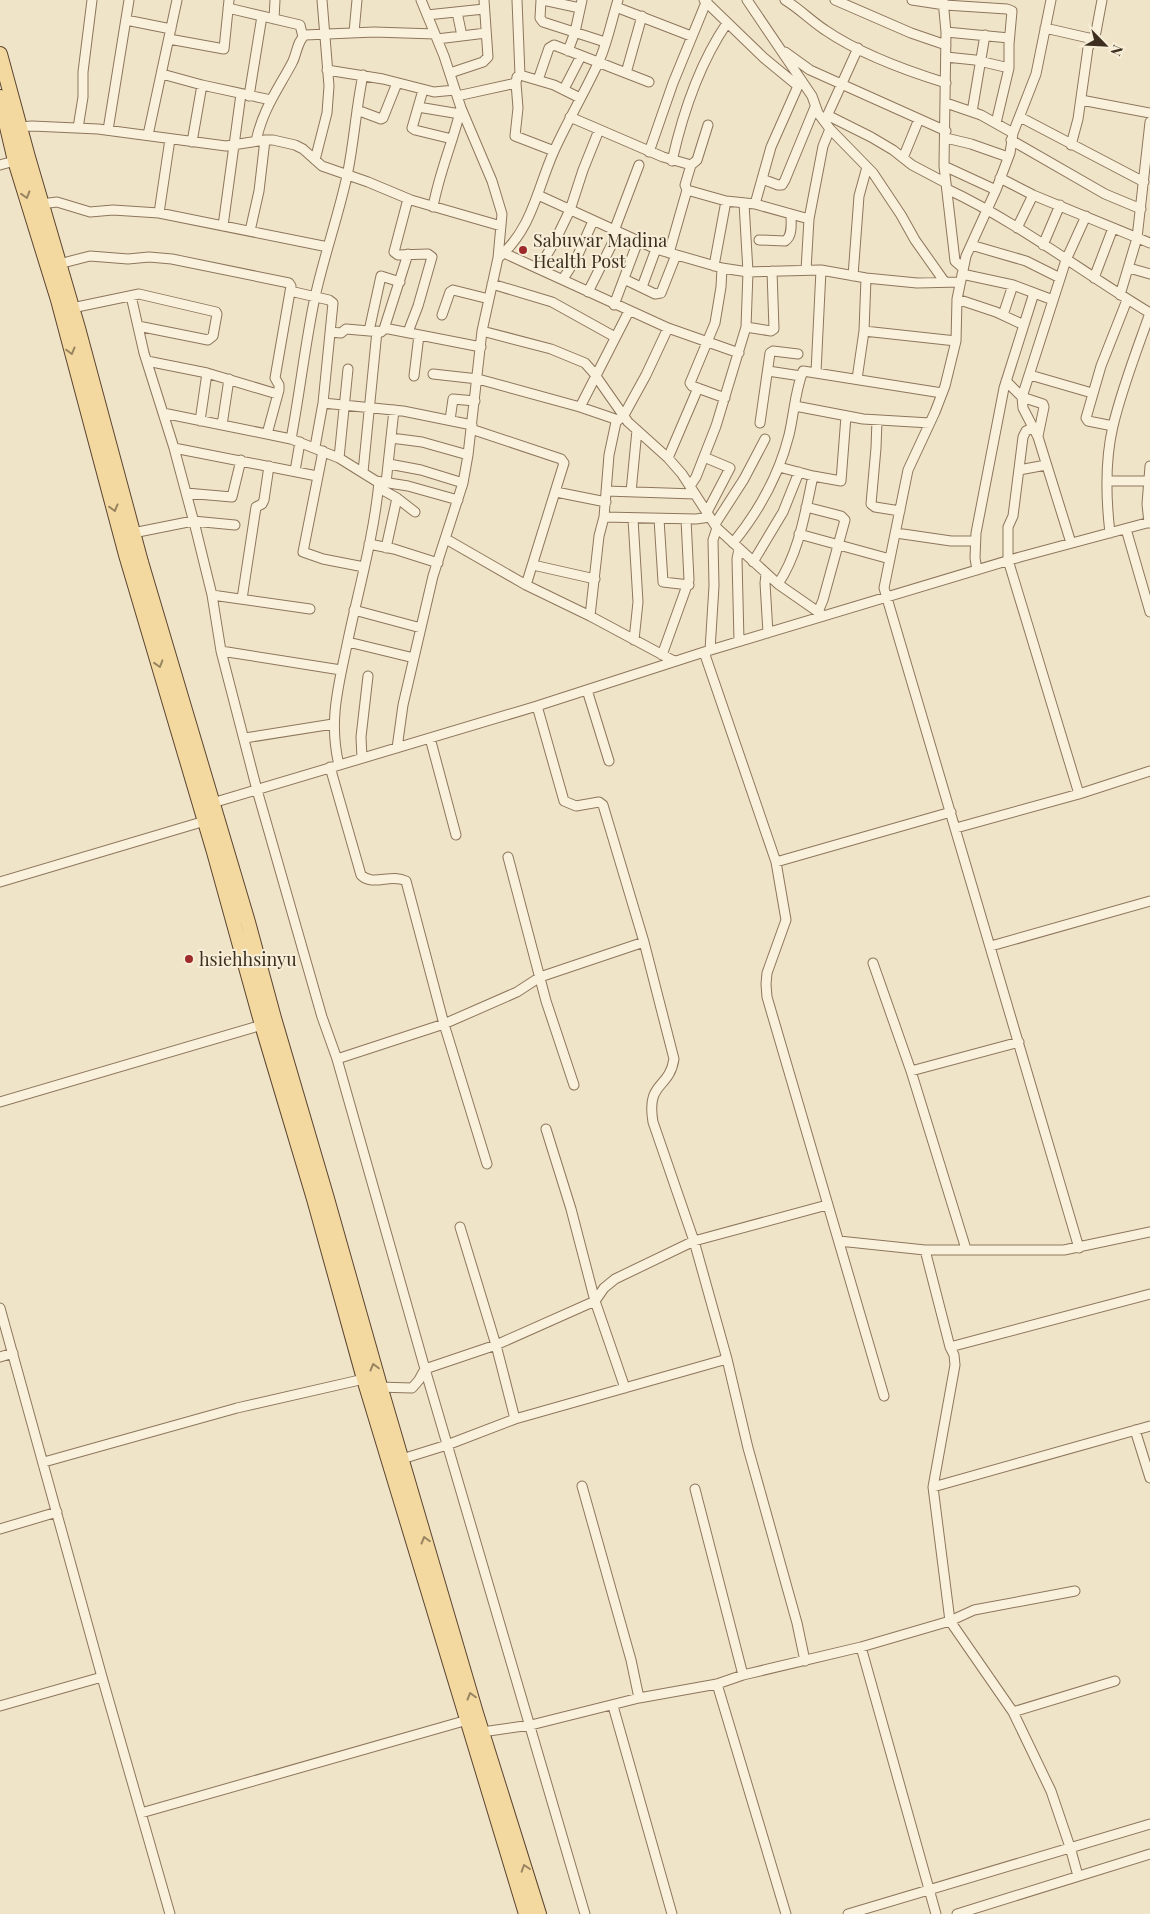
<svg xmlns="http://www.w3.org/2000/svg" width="1150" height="1914" viewBox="0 0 1150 1914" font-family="'Playfair Display',serif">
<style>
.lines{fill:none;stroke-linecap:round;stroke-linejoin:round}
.minor-casing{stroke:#8d765c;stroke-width:11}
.primary-casing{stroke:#5b4430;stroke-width:16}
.minor{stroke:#faf1dc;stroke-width:9}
.primary{stroke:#f3d9a0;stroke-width:14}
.oneway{stroke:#988460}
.poi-dot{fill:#9e2a2b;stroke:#f7eed8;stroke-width:2}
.labels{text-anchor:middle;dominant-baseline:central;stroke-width:4;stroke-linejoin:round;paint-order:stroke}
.poi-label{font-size:18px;fill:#3d2e20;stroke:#f7eed8;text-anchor:start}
</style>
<rect width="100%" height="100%" fill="#f0e4c8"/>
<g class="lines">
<g class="minor-casing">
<path id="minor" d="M517,0L520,75
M541,0L540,18L543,22L605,42
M543,0L580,8
M704,0L764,58L798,86
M747,0L812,96L818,113L830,129L873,173L901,215L915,240L944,281
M785,0C800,9 811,21 825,30C860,54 907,71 946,83
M835,0L911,33L946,45
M912,0L945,5L1007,9L1012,11L1009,44V68L996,123
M943,0L946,32L944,166L955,261L963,268
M1051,0L1036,74L1013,133L1010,153L996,190L966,256L957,299L956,341L945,386L935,412L908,470L884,588L1079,1248
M616,7L691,36
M228,8L300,25L303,37
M457,12L462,36
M427,15L484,9
M274,19L275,0
M126,20L171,29
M1045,28L1093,39
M354,32L357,0
M946,32L1009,38
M169,39L224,49L229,0
M437,39L486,33
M858,48L828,114L829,116L871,137L893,150L912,165L946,183
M568,51L575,32L582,0
M785,52L810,70L946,131
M946,57L975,60L1009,68
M327,70L383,79L434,92L455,90
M450,73L483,62L488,57L484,0
M626,73L642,16
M162,74L202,85L271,100
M538,80L549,48L554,45L649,82
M564,89L581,56
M423,90L412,128L415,130L452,139
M249,96L262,16
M457,96L516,83
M1081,100L1150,113
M946,103L981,115L1013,133
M418,107L460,114
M357,110L381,119L383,118L397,83
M972,112L985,35
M570,117L663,157L691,165L697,160L708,125
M1020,117L1144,182
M20,127L32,126L98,129L226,146L265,140H273L295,145L303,149L322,166L368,182L411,200L501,226
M78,128L83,97V72L92,0
M108,130L129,0
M148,135L177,0
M946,138L971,144L1008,157
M1011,140L1105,194L1141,209
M256,141C263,109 277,91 292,63C297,54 297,41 305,35L374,32L435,34
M192,142L202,85
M1071,145L1078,119L1088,48L1096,32L1102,0
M554,151L515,136L518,108L516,83L517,77L520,75L554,85L580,98
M649,152L673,83L707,0
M903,158L919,119
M315,160L327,113L329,86L322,0
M672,161C683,112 699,64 727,23
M0,165L18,160
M944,166L996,190
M1000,178L1033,195L1150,243
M762,179L778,185H782L785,180L815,107
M947,189C1019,223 1082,272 1150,313
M687,190L726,201L755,204L809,219
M538,195L656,249L722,268L748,272L821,270L866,278L917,283L960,282
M408,199L394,252L398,255L428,254L432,257L418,306L408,332
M41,204L57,202L90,212L113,210L159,213L328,247
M755,204L771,147L798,86L802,81
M433,207C439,173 453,142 461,108
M159,213L170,139
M223,226L241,94
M1017,228L1033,195
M250,231L259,191L265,140
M614,231L639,165
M759,240L785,241C793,236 791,223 791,214
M971,245L1026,261L1060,278
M1043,245L1060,205
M504,253L668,328L739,353
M669,253L687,190L685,185L691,165
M498,258C532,230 537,189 554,151C568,120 586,90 600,59C608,40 612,19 618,0
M59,264L90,256L128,259L149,257L172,259L289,283L291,286L275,378L279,385V390L267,434
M714,266L726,201
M539,268L555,241L570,210L583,170L599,130
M722,268L721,287L715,323L690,383L692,386L725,398
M1129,268L1150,274
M806,270L809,219L823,146L830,129
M962,274L1013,285L1053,300
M853,276L859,196L867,167
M1094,278L1113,228
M563,279L577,257L593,221
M624,279L655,294L661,293L676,255
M492,284L552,302L615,337
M642,287L656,249
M290,291L329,300L333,303L323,403L315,447
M588,292L618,232
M1120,295L1137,238L1150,122
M131,296L144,353L174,448L196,530L212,595L221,651L257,790L322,1017L337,1059L425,1369L585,1914
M957,299L996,312L1024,325
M614,305L638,241
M72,308L139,294L216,312L217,314L213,336L208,340L138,326
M442,315L450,292L453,290L489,299
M1003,315L1013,285
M746,327L771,331L774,329L772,271
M384,329L408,254
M369,331L381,276L400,282
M482,331L551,349L585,363L593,372L628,422L668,458L682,474L717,528L778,584L824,616
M864,331L956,341
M330,332L341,333L346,329L381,332L384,329H389L481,347
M147,361L207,373L277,394
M768,371L801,376
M816,372L821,270
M433,374L478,379L580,407L618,420
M1030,375L1092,393
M414,376L419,335
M857,379L864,331L866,278
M1006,381L1022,397L1043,404L1044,407L1038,436
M323,403L403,411L472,425
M795,406L863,419L930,423
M580,407L629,311
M163,413L291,439L339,458L376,481L408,486L458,500
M450,420L453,399L475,401
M877,420L876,448L871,504L875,507L900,511
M200,421L207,373
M760,423L770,353L773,351L798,354
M222,425L229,379
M1113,426L1088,421L1086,418L1101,366L1127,300
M1034,427L1026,431L1023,437L1013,516L1008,527V560L1079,794
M471,429L561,459L564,463L526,585
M391,438L422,442L468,455
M291,439C300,392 305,344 315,297C324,256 338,217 347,176C354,143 356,108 363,75
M174,448L317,476
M323,451L303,552L323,559L364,567
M704,457L730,468L707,512
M339,458L348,369
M668,458L698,388
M389,464L421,470L463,483
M779,467L813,476L841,481L846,416
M1019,470L1046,465
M295,471L300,442
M363,472L377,331
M1108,481H1148
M386,483L394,410
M690,486L696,477L716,426L746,327L748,272L744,203
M379,488L397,498L415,512
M606,491L695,494
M556,492L606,502
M631,492L637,430
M186,493L232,497L241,460
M806,507L841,516L845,520L823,600L818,612
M604,517L696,519L710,517
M633,519L638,602L634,640
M659,519L663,582L689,585
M1149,523L1147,504L1150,466
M715,524L744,479L765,439
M1126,529L1150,612
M133,533L193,521L235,525
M896,533L951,541H975
M1110,533C1106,499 1105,460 1113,426C1122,388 1137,350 1150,313
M799,534L890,559
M446,539L526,585L590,616L674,661
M733,543C759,511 779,475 789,435C794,414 795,391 803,371L942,393
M1071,543L1038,437L1023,408L1022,397L1066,260L1086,216
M369,544L394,549L438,563
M386,548L397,498
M753,562L783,512L799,472
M533,565L595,579
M977,570L975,558L976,533L1004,388L1034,293
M766,574L765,583L768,633
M778,584C799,553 805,513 813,476
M212,595L310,609
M242,599L256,507L262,504L264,500L269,466
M354,610L421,628
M590,616L599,536L604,517L609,455L616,422L624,415L646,375L668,328
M739,641L737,559L739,549
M348,642L414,658
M710,650L714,586L713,540L717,528
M221,651L341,670
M704,652L776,862L786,920L767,973L766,984L767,997L884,1396
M662,655L689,580L686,519
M587,690L609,761
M537,706L564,801L576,806L599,802L603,805L644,942L674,1059C669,1090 646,1081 653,1122L694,1241L727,1359L748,1448L797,1623L805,1661
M245,738L333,724
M430,738L456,835
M397,748L403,705L433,576L463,483L468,455L482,331L498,258L502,214L492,181L461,108L444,56L421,0
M362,758L361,737L368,676
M339,765C328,720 339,684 348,640C359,588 374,535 379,482
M330,767L361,875C373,887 391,873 406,881L444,1024L487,1164
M209,804L537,706L704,652L1020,557L1150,522
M956,828L1079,794L1150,771
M508,857L546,1001L574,1085
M776,862L951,812
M0,882L205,821
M991,946L1150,901
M873,963L911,1071L966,1249
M337,1059L444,1024L517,992L540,977L644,942
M911,1071L1019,1042
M0,1102L262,1025
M546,1129L571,1209L595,1301L625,1388
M460,1227L496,1345L515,1419
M839,1241L925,1250H1064L1150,1232
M925,1250L950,1347L954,1355L955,1365L933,1487L950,1621L1013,1712L1051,1791L1070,1847L1078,1876
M0,1308L102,1677L170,1914
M950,1347L1150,1294
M0,1357L13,1353
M377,1387L412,1388L419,1380L425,1369L496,1345L595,1301L604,1288L615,1279L694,1241L827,1205
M1135,1430L1150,1478
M402,1459L447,1445L515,1419L727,1359
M44,1462L237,1408L364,1379
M582,1486L631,1660L639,1698
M933,1487L1150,1426
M695,1489L743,1675
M0,1529L57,1512
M861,1647L936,1914
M717,1684L786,1914
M0,1706L102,1677
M613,1706L672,1914
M1013,1712L1115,1681
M482,1732L531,1725L639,1698L717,1684L743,1675L861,1647L950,1621L974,1610L1075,1591
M141,1813L471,1719
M848,1914L1150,1824
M957,1914L1150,1854"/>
</g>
<g class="primary-casing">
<path id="primary" d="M0,54L28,157L78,328L141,562L248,922L274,1018L326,1195L380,1386L476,1713L539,1914
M0,97L15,161L58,300L126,555L214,852L262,1025L314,1199L364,1379L526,1914"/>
</g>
<use href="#minor" class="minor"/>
<use href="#primary" class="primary"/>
</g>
<defs><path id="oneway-chevron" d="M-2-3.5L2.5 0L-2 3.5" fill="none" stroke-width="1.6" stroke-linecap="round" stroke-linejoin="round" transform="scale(1.25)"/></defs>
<g class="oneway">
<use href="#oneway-chevron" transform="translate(26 195) rotate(73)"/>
<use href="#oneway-chevron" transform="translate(71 351) rotate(75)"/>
<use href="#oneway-chevron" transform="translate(114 508) rotate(75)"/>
<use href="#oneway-chevron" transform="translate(159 664) rotate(73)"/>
<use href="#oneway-chevron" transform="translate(374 1367) rotate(-105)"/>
<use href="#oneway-chevron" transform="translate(425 1540) rotate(-106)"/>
<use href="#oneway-chevron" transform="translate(471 1696) rotate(-106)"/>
<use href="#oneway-chevron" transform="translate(525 1868) rotate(-108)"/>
</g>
<g class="poi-dot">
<circle cx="523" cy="250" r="5"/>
<circle cx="189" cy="959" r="5"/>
</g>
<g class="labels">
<g class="poi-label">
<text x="533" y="240">Sabuwar Madina<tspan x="533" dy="21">Health Post</tspan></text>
<text x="199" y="959">hsiehhsinyu</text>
</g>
</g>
<g transform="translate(1105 45) rotate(114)" stroke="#f7eed8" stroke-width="4" paint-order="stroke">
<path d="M0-4L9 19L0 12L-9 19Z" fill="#3d2e20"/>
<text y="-8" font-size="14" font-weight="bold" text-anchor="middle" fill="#3d2e20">N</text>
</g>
</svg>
